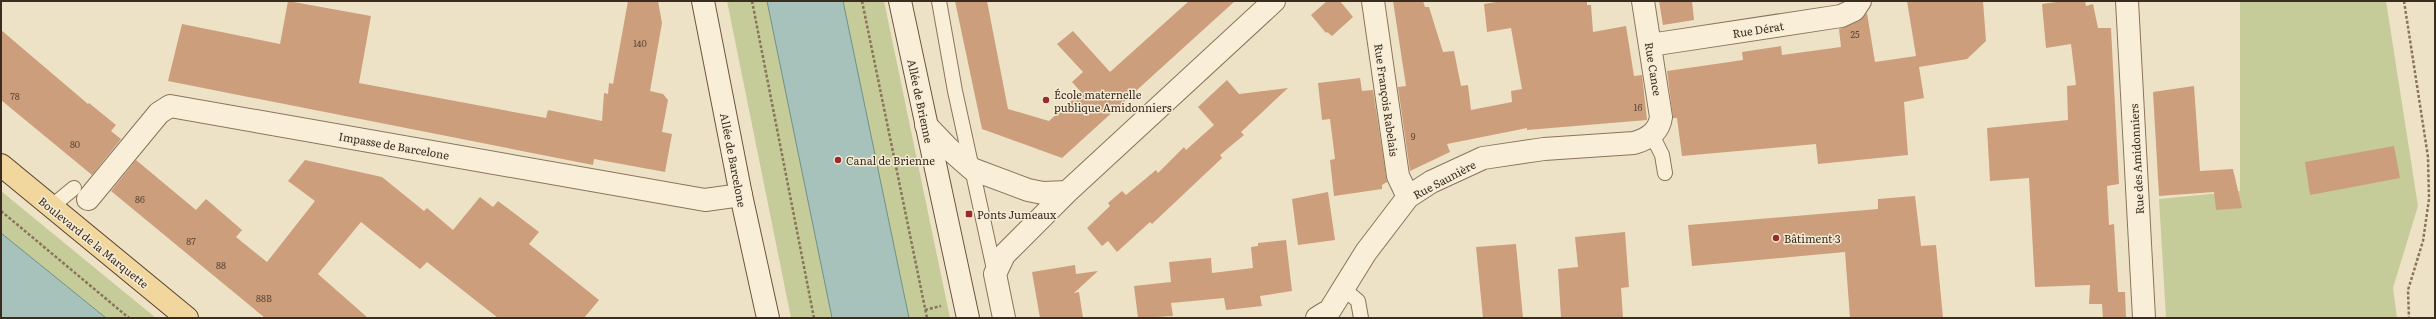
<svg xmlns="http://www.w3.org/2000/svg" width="2436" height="319" viewBox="0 0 2436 319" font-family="Literata,serif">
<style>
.green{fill:#c6cc99}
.water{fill:#a7c2ba;stroke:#6e9088}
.building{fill:#cc9e7c}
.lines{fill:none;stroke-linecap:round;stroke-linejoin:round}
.service-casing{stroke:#89745b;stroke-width:16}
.minor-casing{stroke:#89745b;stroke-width:24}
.secondary-casing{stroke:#6b553f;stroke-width:24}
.primary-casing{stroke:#57422f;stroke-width:24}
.path{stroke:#89745b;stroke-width:2.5;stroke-dasharray:3 2;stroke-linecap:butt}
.service{stroke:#f9efd9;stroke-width:14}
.minor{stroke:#f9efd9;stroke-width:22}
.secondary{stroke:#f9efd9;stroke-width:22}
.primary{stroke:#f1d79e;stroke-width:22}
.poi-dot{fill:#982c2c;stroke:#f6ecd5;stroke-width:1.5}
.labels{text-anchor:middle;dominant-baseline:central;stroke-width:3;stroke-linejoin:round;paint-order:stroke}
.number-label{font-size:9px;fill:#5e4836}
.street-label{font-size:11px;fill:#3a2c1f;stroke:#f6ecd5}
.poi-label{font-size:11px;fill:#3a2c1f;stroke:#f6ecd5;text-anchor:start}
</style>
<rect width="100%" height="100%" fill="#eee2c6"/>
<path class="green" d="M727,1H767L832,318H791Z
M843,1H884L950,318H909Z
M2240,1H2386L2418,206L2393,288L2397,318H2166L2159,199L2240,191Z
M1,191L156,318H106L1,233Z"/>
<path class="water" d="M767,1H843L909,318H832Z
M1,233L106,318H1Z"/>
<path class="building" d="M288,1L371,16L359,83L546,118L548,110L602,121L604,93L608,94L609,83L613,84L628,1H658L662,23L650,91L663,94L668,100L662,132L672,134L665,172L594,159L593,165L168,81L182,24L280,44Z
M955,1H987L1008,109L1049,121L1081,92L1072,82L1083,72L1057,44L1073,31L1110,72L1189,1H1235L1062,158L982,129Z
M1327,1H1340L1353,17L1332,36L1327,32L1326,33L1311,15Z
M1393,1H1423L1425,7H1429L1443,52L1454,51L1461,86L1468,85L1471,110L1512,102L1511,91L1522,89L1511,28L1487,32L1484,4L1502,1H1587V5H1591L1593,32L1626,26L1634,76L1642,75L1647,120L1527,130V128L1447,144L1450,152L1410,171L1398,87L1406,86Z
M1659,1H1692L1694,20L1663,25Z
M1907,1H1983L1986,41L1967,59L1919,67L1924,98L1904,102L1908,155L1818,164L1816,144L1682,156L1677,118H1673L1667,71L1743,60L1742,52L1781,46L1782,55L1841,47L1839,29L1859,21L1867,13L1875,62L1916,56Z
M2064,1H2085L2086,6L2093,4L2098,28H2111L2119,184L2107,186L2109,225L2114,224L2118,292H2125L2126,318H2103L2102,304H2089L2090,285L2035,287L2029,178L1990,181L1987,128L2068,120L2067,86L2076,85L2071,44L2046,48L2042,4Z
M1,30L88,104L89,103L116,125L111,131L121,139L92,175L1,100Z
M1360,78L1362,91L1373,90L1387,182L1382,185V189L1334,196L1330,160L1335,159L1330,119L1322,120L1318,83Z
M1227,80L1239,94L1288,88L1241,132L1244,135L1220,155L1222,158L1152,224L1150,222L1117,252L1108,241L1102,246L1087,228L1110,206L1108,203L1122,191L1126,195L1156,170L1158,173L1184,147L1186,150L1214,125L1198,107Z
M2194,86L2200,171L2233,169L2242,208L2216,210L2214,192L2159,196L2153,92Z
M2394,146L2400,178L2310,195L2305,162Z
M136,160L196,210L206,199L242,230L236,237L267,262L315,201L288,181L305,160L382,177L424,211L427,208L453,230L480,197L493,207L498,201L539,232L529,244L599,300L584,318H498L427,262L420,269L361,222L318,274L368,318H265L111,191Z
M1328,192L1335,240L1298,245L1292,199Z
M1915,196L1921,246L1936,245L1943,318H1850L1845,252L1692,266L1688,225L1878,209V199Z
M1625,232L1629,287L1621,288L1623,318H1561L1558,269L1578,267L1575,237Z
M1286,240L1292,291L1260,296L1262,306L1226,310L1224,298L1171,303L1173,316L1138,318L1134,286L1171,282L1169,262L1211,258L1212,273L1253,268L1251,247L1258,246V243Z
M1516,244L1523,318H1483L1476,247Z
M1075,265L1076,274L1098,271L1074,293L1079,292L1083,318H1040L1032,272Z"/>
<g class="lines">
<g class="service-casing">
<path id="service" d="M939,1L955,91L995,274
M1652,135L1662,155L1665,173
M51,207L74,188
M1344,289L1358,301L1361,318"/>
</g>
<g class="minor-casing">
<path id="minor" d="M1373,1L1398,176L1408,197
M2127,1L2144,318
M1650,45L1841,16L1854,10L1860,1
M926,125L948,148L972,169L1028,190L1043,193L1067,192
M88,199L159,113L170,106L705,200L741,195
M1004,318L995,274L1004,255L1067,192L1274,1
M1317,318L1330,310L1366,252L1408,197L1431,182L1483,158L1544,149L1634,143C1648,139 1659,132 1661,117L1643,1"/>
</g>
<g class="secondary-casing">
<path id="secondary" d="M703,1L741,195L768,318
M900,1L968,318"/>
</g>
<g class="primary-casing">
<path id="primary" d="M1,165L187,318"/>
</g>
<path class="path" d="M752,1L814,318
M862,1L927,318
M2404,1L2428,157L2429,199L2423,241L2408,290L2409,318
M1,211L129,318
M925,310L941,306"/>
<use href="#service" class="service"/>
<use href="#minor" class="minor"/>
<use href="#secondary" class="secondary"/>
<use href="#primary" class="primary"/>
</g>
<g class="poi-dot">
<circle cx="1046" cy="100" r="4"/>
<circle cx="838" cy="160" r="4"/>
<rect x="965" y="210" width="8" height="8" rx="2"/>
<circle cx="1776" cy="238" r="4"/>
</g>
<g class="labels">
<g class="number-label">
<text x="1855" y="34">25</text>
<text x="640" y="43">140</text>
<text x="15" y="96">78</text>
<text x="1638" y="107">16</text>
<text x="1413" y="136">9</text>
<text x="75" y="144">80</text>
<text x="140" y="199">86</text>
<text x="191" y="241">87</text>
<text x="221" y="265">88</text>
<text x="264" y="298">88B</text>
</g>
<g class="street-label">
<text transform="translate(1758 29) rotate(-9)">Rue Dérat</text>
<text transform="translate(1654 69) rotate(81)">Rue Cance</text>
<text transform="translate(1387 100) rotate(82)">Rue François Rabelais</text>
<text transform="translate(921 101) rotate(78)">Allée de Brienne</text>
<text transform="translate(394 145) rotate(10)">Impasse de Barcelone</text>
<text transform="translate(2136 159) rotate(-93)">Rue des Amidonniers</text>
<text transform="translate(734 160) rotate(79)">Allée de Barcelone</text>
<text transform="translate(1444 179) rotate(-28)">Rue Saunière</text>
<text transform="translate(94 242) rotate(39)">Boulevard de la Marquette</text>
</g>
<g class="poi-label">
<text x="1054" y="94">École maternelle<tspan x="1054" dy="13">publique Amidonniers</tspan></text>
<text x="846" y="160">Canal de Brienne</text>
<text x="977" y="214">Ponts Jumeaux</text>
<text x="1784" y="238">Bâtiment 3</text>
</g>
</g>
<rect width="2436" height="319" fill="none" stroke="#3a2c1f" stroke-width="4"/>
</svg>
